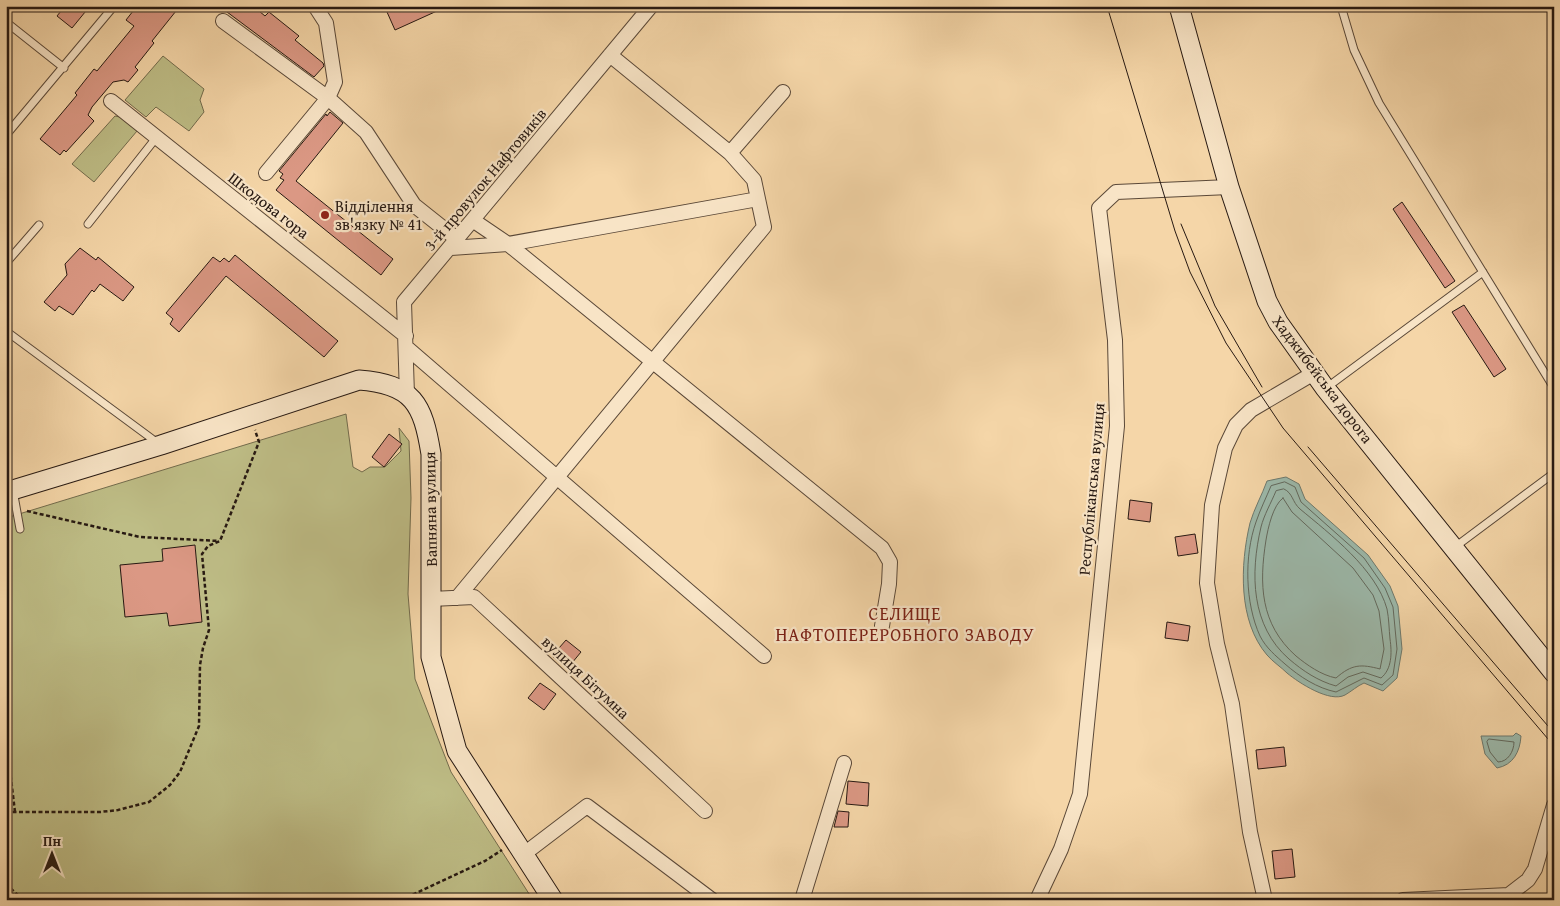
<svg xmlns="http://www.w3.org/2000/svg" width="1560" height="906" viewBox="0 0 1560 906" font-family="'Gentium Book Plus',serif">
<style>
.green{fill:#bebd86;stroke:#726b4c}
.water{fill:#9cb9ab;stroke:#6d796e}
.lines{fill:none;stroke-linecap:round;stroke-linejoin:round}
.shore{stroke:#62695e;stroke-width:1}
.building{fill:#db9884;stroke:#271912}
.lane-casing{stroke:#5a4838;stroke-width:9}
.street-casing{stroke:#5a4838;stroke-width:16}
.secondary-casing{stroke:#271912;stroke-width:21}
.path{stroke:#271912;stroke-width:2.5;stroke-dasharray:4 2.5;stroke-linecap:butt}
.lane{stroke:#f8e4c6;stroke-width:7}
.street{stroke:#f8e4c6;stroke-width:14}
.secondary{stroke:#f8e4c6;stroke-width:19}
.tram{stroke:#271912;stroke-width:1}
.poi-dot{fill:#8f2418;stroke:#f8e4c6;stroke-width:2}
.labels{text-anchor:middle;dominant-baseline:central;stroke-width:4.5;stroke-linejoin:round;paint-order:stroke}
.street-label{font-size:16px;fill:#271912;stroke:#f8e4c6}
.poi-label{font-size:16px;fill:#271912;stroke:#f8e4c6;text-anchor:start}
.neighbourhood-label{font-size:18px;letter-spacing:1px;fill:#7a1f14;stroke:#f8e4c6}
</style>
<rect width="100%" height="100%" fill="#f5d6a8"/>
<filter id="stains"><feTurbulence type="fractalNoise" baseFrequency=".004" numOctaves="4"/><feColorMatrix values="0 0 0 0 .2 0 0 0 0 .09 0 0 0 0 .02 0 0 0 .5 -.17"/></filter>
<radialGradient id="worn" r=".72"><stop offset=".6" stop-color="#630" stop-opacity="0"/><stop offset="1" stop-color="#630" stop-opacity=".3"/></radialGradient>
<path class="green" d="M163,56L204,89L200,100L204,112L189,131L156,107L146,117L125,100Z
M115,116L120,117L137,131L94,182L72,164Z
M346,414L353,467L362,472L370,467H385L401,451L399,428L409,441L411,498L408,594L415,679L451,772L533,900H6V518Z"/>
<path class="water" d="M1286,477L1299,484L1305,499L1368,555L1390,586L1398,606L1402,649L1397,678L1383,691L1364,683C1357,686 1352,691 1345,695C1330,703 1299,683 1287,673C1281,667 1273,662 1267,655C1238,621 1240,565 1250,523C1254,509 1262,495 1267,481Z
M1516,733L1521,736C1520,752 1513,765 1497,768L1485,754L1481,736H1513Z"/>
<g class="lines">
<path class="shore" d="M1285,482L1295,487L1301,502L1364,558L1385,588L1393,607L1397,649L1393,675L1382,685L1364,678L1336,692C1317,688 1300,677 1285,664C1276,656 1266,648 1260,636C1245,603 1244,556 1256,522C1260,510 1266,498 1271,486Z
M1284,489C1293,493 1292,502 1300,509C1330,534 1376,569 1387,609C1389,619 1389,629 1390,639C1392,653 1392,669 1381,678L1363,672L1348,677L1336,686C1318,681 1303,671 1289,659C1251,626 1250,574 1261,527C1264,515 1271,503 1276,491Z
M1283,498L1292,512L1353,568L1373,595L1379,611L1384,649L1380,669C1361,664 1352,664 1336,678C1321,675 1307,665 1296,656C1260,624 1259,584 1266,540C1268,528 1273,505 1283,498Z
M1489,739L1514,742C1514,751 1508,762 1498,762L1490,752L1487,742Z"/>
</g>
<path class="building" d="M65,6H90L72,28L57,16Z
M137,6H180L152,41L154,43L135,67L138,70L128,82L124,80L113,82L92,107L88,115L94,121L66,152L64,150L60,155L40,139L77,95L75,93L94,69L97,71L134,26L126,20Z
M219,6H253L265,16L269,12L299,36L295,40L323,63L324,66L314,77Z
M399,6H448L395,30L387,12Z
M330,112L343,123L296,181L393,259L381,275L276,190L284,180L280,178L283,174L279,171L326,114L327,116Z
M1402,202L1455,281L1445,288L1393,209Z
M80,248L96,260L98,257L134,287L123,301L100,284L94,292L92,290L73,315L59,306L55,311L44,302L67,275L65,264Z
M235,255L338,341L324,357L226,276L179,332L170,324L173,319L166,313L213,257L220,262L224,258L229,262Z
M1464,305L1506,369L1494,377L1452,312Z
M389,434L402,444L384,467L372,457Z
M1130,500L1152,503L1150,522L1128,519Z
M1195,534L1198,553L1178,556L1175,537Z
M195,545L202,622L169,626L167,613L125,617L120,565L163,561L162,549Z
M1167,622L1190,626L1188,641L1165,638Z
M566,640L581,652L567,669L552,656Z
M540,683L556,694L544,710L528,698Z
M1284,747L1286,766L1258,769L1256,750Z
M848,781L869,783L868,806L846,804Z
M838,811L849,812L848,827H834Z
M1292,849L1295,877L1275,879L1272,851Z"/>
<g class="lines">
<g class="lane-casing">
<path id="lane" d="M1341,6L1354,50L1379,103L1554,388
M6,22L64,68
M6,135L114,6
M88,224L156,138
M6,263L39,225
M6,331L159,444
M1326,388L1483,272
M13,490L20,529
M1455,547L1554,473"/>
</g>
<g class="street-casing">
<path id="street" d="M223,21L328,98L366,132L414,205L458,240
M111,101L406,336
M730,153L783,92
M266,173L328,98L335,82L326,23L315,6
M474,221L508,244L882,548L890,562L889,584L882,626
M451,248L508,244L758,199
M406,347L764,656
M407,395L404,302L651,6
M457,598L764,227L754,180L730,153L610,55
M431,599L474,597L705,811
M524,854L587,806L712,900
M802,900L844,763
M1037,900L1061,849L1080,794L1117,426L1115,340L1099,208L1116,192L1229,187
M1265,900L1250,832L1232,704L1217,644L1207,583L1212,505L1225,448L1236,425L1251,410L1314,373
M1403,900L1509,895
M1502,900L1528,880L1535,869L1554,805"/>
</g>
<g class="secondary-casing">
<path id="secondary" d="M1179,6L1229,187L1267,301L1278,322L1325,388L1554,673
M6,492L161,445L359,380C413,384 423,404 431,454V657L457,751L553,900"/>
</g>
<path class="path" d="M27,511L140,537L219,541
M6,737L15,812
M6,812H100L118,810L149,802L170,785L180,772L199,726L200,665L203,648L209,630L202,554L208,546L220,541L259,442L255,430
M6,884L22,899
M6,892L19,897
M401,900L485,861L502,850"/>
<use href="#lane" class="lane"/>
<use href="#street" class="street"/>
<use href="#secondary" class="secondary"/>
<path class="tram" d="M1107,6L1175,231L1190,272L1226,343L1283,428L1554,746
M1181,224L1215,306L1262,387
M1308,447L1554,733"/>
</g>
<circle class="poi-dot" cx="325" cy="215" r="5"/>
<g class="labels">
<g class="street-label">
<text transform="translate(485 179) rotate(-50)">3-й провулок Нафтовиків</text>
<text transform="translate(269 205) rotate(38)">Шкодова гора</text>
<text transform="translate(1323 379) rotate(53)">Хаджибейська дорога</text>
<text transform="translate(1091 489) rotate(-85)">Республіканська вулиця</text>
<text transform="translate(430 509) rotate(-91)">Вапняна вулиця</text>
<text transform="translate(586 677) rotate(43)">вулиця Бітумна</text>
</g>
<g class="poi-label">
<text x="335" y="206">Відділення<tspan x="335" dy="18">зв'язку № 41</tspan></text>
</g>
<g class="neighbourhood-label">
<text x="905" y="613">СЕЛИЩЕ<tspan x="905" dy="21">НАФТОПЕРЕРОБНОГО ЗАВОДУ</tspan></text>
</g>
</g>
<rect width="1560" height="906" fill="none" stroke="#f5d6a8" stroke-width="25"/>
<rect x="8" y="8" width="1545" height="891" fill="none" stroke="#271912" stroke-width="2.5"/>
<rect x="12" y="12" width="1535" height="881" fill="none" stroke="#271912"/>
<g transform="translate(52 854)" stroke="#f8e4c6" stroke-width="4" paint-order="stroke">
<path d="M0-4L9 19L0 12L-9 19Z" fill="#271912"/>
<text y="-8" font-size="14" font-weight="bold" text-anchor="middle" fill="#271912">Пн</text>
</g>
<rect width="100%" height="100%" filter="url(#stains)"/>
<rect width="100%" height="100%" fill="url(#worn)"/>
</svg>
